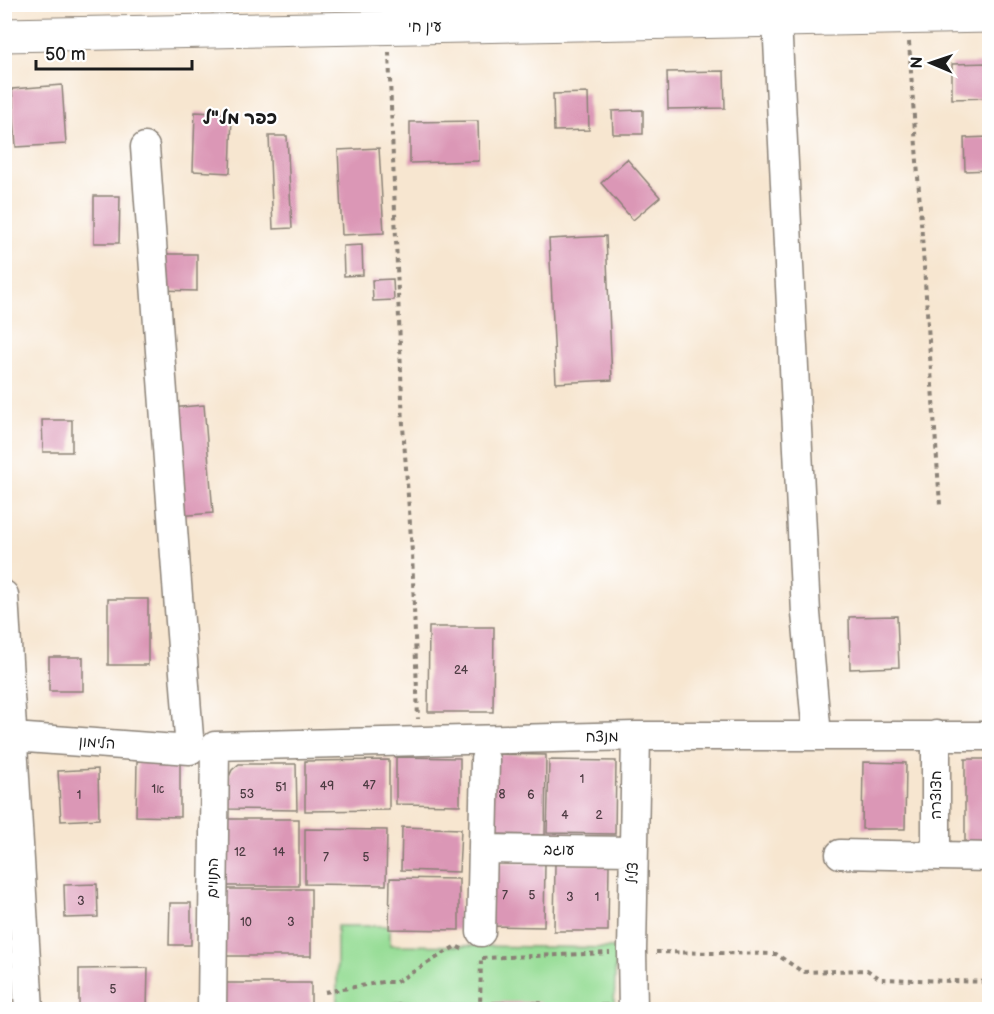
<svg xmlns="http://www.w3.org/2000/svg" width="994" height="1014" viewBox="0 0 994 1014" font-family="'Balsamiq Sans','Playpen Sans Hebrew',sans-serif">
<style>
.green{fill:#97dd96;stroke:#5a7c59;stroke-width:1.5}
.building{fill:#db97b6}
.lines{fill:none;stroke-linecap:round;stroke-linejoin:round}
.minor-casing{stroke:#8a8176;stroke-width:31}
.major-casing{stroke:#8a8176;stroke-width:35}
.path{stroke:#8a8176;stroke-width:4;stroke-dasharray:4.5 4.5;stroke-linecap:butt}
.minor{stroke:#fff;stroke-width:28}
.major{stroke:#fff;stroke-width:33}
.labels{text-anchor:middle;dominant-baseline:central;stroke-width:4.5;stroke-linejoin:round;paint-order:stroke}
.number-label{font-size:12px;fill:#4c3b42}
.street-label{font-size:15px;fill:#1c1c1c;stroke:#fff}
.quarter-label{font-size:18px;font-weight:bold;fill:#1c1c1c;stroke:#fff}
</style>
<rect width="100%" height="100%" fill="#fff"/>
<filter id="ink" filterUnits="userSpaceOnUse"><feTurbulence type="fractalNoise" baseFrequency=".0167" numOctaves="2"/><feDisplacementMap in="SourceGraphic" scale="12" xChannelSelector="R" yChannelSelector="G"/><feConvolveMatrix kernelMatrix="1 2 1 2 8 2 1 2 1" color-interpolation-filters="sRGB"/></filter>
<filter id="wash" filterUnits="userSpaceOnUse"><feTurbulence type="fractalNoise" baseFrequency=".008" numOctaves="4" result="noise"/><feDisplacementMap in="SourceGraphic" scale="24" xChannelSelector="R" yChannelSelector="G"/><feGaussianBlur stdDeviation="1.35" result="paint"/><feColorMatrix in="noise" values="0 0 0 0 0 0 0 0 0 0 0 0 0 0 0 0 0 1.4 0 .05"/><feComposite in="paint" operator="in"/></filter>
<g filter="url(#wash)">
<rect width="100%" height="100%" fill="#f7e6d0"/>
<path class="green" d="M337,926H390V945L616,948L614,1007L400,1002L374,1008H337Z"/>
<g id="blocks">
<path class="building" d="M988,63L989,98L952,99V64Z
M724,71L725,108L668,109L667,72Z
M62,85L66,144L16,147L12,89Z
M588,93L589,130L554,131L553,94Z
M643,110V134H613L612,111Z
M195,112L232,114L230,173L193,171Z
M478,121L479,161L410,163V122Z
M269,136H287L292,228L273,229Z
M990,137V170L965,171L964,138Z
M379,148L384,233L342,235L338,150Z
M627,159L660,197L633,220L601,183Z
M94,196H120L119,243H94Z
M606,236L612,380L556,383L549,239Z
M362,245L363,275L344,276L343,246Z
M158,254H197V291L157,290Z
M393,279L394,300L373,301L372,280Z
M204,405L213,513L178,516L170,408Z
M42,420H72V452H43Z
M108,599H148V665H108Z
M897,616L899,667L850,669L849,617Z
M429,627H494L493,712H428Z
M49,657H83V691H49Z
M487,754L546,755L545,835L486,834Z
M396,757L460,758V805L396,804Z
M965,759H990V844H965Z
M389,760V810L305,811V761Z
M549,760L616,761L615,834L547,833Z
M137,761L180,762V817L136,816Z
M863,762L906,763L905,829H862Z
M239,764H296L297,810L228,809V779L232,770Z
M98,769L99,819L61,821L58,771Z
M221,819H299V886H221Z
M402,827L461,829L459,872L401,870Z
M305,829L387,830L386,885L305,884Z
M491,862L545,863L544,927L490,926Z
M555,863L609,864L608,931H554Z
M390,878L459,879V930L389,929Z
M97,884L98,917L65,918L64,885Z
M221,889H311V956H221Z
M170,903H191V945H169Z
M148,968L147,1010H79V969Z
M222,983H311V1010H222Z
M493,1002H541V1010H493Z
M398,1004L466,1005V1010H397Z
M607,1004V1010H557V1005Z
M859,1004L911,1005V1010H859Z"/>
</g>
</g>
<g filter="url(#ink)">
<use href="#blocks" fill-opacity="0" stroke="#8a8176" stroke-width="1.5"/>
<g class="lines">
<g class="minor-casing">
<path id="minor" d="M777,20L806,613L817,736
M4,595L29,1010
M4,737H13L190,750L177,583L145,147
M484,849L633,851
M840,854L990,857
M936,856V735
M481,932L485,760
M212,1010L215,746L636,736H990
M633,1010L632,951L636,736"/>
</g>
<g class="major-casing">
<path id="major" d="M4,35L990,16"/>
</g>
<path class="path" d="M909,42L940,505
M389,52L403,426L412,552L418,719
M656,952L776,954L803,972L867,970L881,979L990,982
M482,958L610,953
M325,992L383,982H396L456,946L462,949
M480,1010L481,957"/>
<use href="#minor" class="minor"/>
<use href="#major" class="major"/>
</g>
</g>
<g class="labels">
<g class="number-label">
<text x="461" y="670">24</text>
<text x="582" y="779">1</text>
<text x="369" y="785">47</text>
<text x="327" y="786">49</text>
<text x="281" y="787">51</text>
<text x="158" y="789">1א</text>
<text x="247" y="794">53</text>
<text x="502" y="794">8</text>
<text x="79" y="795">1</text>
<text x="531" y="795">6</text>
<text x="565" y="815">4</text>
<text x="599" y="815">2</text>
<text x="240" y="852">12</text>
<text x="279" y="852">14</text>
<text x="326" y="857">7</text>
<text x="366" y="857">5</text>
<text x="505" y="895">7</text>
<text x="532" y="895">5</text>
<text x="570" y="897">3</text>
<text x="597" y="897">1</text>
<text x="81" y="901">3</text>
<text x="246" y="922">10</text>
<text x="291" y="922">3</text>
<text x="113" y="989">5</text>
</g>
<g class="street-label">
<text transform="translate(425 27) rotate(-1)">עין חי</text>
<text transform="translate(602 737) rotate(-1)">מנצח</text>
<text transform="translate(97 743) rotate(4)">הלימון</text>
<text transform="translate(936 795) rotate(-90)">חצוצרה</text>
<text transform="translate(559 850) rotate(1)">עוגב</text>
<text transform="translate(633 873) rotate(-89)">צליל</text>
<text transform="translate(213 878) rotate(-89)">התווים</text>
</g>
<g class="quarter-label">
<text x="240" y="118">כפר מל"ל</text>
</g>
</g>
<rect width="994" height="1014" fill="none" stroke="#fff" stroke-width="24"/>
<g transform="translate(931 63) rotate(272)" stroke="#ffffff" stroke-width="4.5" paint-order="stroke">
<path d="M0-4.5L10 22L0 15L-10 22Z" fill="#1c1c1c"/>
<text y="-9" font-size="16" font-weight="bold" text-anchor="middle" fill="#1c1c1c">N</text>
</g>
<path d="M36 60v9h156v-9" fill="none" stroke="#1c1c1c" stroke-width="3"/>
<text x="45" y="60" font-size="18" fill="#1c1c1c" stroke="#ffffff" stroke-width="4.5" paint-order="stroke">50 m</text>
</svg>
